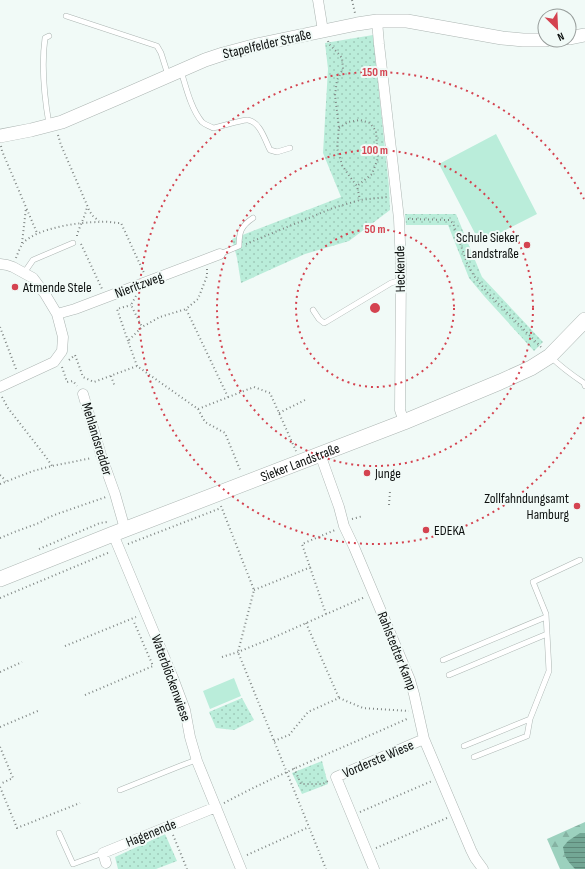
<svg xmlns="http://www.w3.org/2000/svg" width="585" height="869" viewBox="0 0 585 869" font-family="'Sofia Sans Condensed',sans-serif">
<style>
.forest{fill:url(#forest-firs)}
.park{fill:url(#park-dots)}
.pitch{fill:#baedda}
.water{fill:url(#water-rules)}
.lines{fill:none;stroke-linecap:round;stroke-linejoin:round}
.service-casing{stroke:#acb5b2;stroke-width:6}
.minor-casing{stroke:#acb5b2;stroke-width:11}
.tertiary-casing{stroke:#acb5b2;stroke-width:14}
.secondary-casing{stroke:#acb5b2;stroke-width:16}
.path{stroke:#818785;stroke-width:2;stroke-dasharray:1 3;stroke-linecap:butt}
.service{stroke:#fff;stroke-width:5}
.minor{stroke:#fff;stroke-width:10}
.tertiary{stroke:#fff;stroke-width:13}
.secondary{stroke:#fff;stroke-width:15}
.ring{fill:none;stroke:#d44350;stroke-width:2;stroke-dasharray:2 4}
.poi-dot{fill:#d44350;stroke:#f1faf7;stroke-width:1.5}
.labels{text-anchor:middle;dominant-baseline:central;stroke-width:4;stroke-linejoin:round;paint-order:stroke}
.street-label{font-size:14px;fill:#0d100f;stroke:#f1faf7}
.poi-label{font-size:14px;fill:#0d100f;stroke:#f1faf7;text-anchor:start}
.centre{fill:#d44350;stroke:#f1faf7;stroke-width:2}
.ring-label{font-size:12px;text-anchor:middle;font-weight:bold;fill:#d44350;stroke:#f1faf7;stroke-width:4;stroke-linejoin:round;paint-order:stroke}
</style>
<defs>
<pattern id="forest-firs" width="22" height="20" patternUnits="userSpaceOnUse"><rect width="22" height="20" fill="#9cd1be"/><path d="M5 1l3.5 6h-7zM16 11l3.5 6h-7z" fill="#85b2a2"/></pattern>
<pattern id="park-dots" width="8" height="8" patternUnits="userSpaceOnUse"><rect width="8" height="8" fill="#baedda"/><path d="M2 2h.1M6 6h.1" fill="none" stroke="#9fcaba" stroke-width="1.8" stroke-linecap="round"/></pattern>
<pattern id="water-rules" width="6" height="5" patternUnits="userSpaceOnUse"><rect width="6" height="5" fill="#73a795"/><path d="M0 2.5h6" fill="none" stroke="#5d8778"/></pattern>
</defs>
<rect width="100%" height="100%" fill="#f1faf7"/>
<path class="forest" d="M585,822V869H560L547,839Z"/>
<path class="park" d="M373,35L389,187L390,210L349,241L305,254L241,283L237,258L232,239L341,197L323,153L328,69L325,43Z
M405,214H456L482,277L543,342L534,351L484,296L469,278L448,225H406Z
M242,698L254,720L234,730L216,728L209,712Z
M322,761L328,784L302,794L292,773Z
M165,834L177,861L156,869H118L115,857Z"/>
<path class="pitch" d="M496,134L537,214L480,243L439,164Z
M234,678L241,696L210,709L203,691Z"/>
<path class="water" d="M580,833H585V869H575C568,861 565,859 563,847L568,841Z"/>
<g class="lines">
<g class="service-casing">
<path id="service" d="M66,16L157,46L161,53L168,75
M181,71C186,87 191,109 202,122C205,125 210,126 213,128C220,127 243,119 248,120C260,122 265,140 270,150L277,152L290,148
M49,124C44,95 41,67 45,38L49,36
M220,254L239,246C239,232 241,226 253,218
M24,273L33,260L73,243
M313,310L319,319L324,323L326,322L391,283L401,280
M551,357C561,367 572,375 584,383L585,386
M443,660L546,617
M449,675L547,634
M464,746L530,719L549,671L546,614L533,582L580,560
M474,757L527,736L530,719
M120,790L180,766L196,760
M59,833L73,864L103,853"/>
</g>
<g class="minor-casing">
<path id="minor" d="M318,0L323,31
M377,21L379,44L399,219L401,266L400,410L404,422
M0,264L7,265L13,267L33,278L45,294L57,314L63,337L62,351L54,362L0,387
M57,314L75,309L220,254
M83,394L101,455L115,494L125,529
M320,454L339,507L344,526L354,547L410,680L414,694L424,739L471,850L475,858L483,869
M113,534L173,678L185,710L190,737L197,761L241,869
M106,863L103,853L216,807
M374,869L336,777L424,739"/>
</g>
<g class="tertiary-casing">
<path id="tertiary" d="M569,38L585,35
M0,136L31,130L62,122L118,98L205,60L223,54L261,44L357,24L377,21H407L502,38L523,40H546"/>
</g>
<g class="secondary-casing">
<g id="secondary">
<path id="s1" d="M0,579L113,534L404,422L500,382L531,368L550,356L585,320"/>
</g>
</g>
<path class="path" d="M352,0L355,13
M328,41L329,44L336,51L342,58L343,69L337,80L335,95L339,128L337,148L342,165L350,177L357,186L360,200
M339,128L348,122L360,120L370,123L376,131L378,158L372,174L357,186
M58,135L61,145L90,212L93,216L99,221
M1,146L2,151L37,233
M408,219L449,220L453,223L467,263L474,276L487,292L541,347
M77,236V235C80,225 85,217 87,207
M22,243L26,208
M81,244L102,289
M246,244L333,208L360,200L387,197
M16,258C18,253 20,247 23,243C37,228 79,222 100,222C107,221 114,223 121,223L144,273
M207,269V276L198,299L186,309L228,397
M136,296L131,305L142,327
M0,327L16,369
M128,341L117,309L131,305
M69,360L75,355L83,377L94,382L137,366L198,409L254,387L270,393L296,451
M137,366L128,341L142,327L160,317L186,309
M62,367L67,382L73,381L77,386
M111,376L115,387
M2,397L8,408L46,457L52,466
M198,409L205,422L225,433L241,472
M279,413L307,399
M0,475L6,481
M0,484L33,471L52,466L92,458
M389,505L390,491
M221,506L254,590L238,652L326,869
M352,519L363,516
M0,538L17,531L39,523L47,518L57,514L106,497
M128,544L221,508
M39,549L100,523L107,522
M254,590L311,567
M0,598L110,552
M326,614L302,544L335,530
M306,623L339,698
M65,646L136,617
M222,657L238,652L270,639L365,597
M0,672L22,662
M85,695L153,666L134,622
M0,727L40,710
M274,741L289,735L308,712L339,698L363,708L409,711
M0,747L13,778L0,784
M294,768L301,784H323L328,781
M0,787L17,828L80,803
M224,803C284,771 347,746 409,718
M360,812L432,781
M173,835L187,869
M376,848L447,818
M247,855L309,827"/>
<use href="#service" class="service"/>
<use href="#minor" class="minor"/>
<use href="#tertiary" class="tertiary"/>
<use href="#secondary" class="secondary"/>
</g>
<g class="ring">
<circle cx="375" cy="308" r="79"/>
<circle cx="375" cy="308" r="158"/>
<path d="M584 417A236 236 0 1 1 584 199"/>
</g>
<g class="poi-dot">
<circle cx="527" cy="245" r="4"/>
<circle cx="15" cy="287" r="4"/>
<circle cx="367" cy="473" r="4"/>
<circle cx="577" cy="506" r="4"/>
<circle cx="426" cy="530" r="4"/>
</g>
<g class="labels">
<g class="street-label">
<text transform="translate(267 44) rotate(-13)">Stapelfelder Straße</text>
<text transform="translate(400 269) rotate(-91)">Heckende</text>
<text transform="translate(139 285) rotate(-21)">Nieritzweg</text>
<text transform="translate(97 439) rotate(73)">Mehlandsredder</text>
<text stroke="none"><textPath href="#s1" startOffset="322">Sieker Landstraße</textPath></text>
<text transform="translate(397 651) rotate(68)">Rahlstedter Kamp</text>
<text transform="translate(171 678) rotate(70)">Waterblöckenwiese</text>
<text transform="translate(378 759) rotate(-23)">Vorderste Wiese</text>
<text transform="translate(151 833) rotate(-22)">Hagenende</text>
</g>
<g class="poi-label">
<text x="519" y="237" text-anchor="end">Schule Sieker<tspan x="519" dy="16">Landstraße</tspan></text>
<text x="23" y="287">Atmende Stele</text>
<text x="375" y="473">Junge</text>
<text x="569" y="498" text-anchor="end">Zollfahndungsamt<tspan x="569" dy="16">Hamburg</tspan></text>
<text x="434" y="530">EDEKA</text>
</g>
</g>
<circle cx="375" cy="308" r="6" class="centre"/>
<g class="ring-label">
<text x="375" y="76">150 m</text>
<text x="375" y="154">100 m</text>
<text x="375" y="233">50 m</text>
</g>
<g transform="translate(557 28) rotate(156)"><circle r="19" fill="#f1faf7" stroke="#969c9a"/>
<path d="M0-3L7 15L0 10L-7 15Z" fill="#d44350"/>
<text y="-6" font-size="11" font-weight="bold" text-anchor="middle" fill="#0d100f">N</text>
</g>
</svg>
